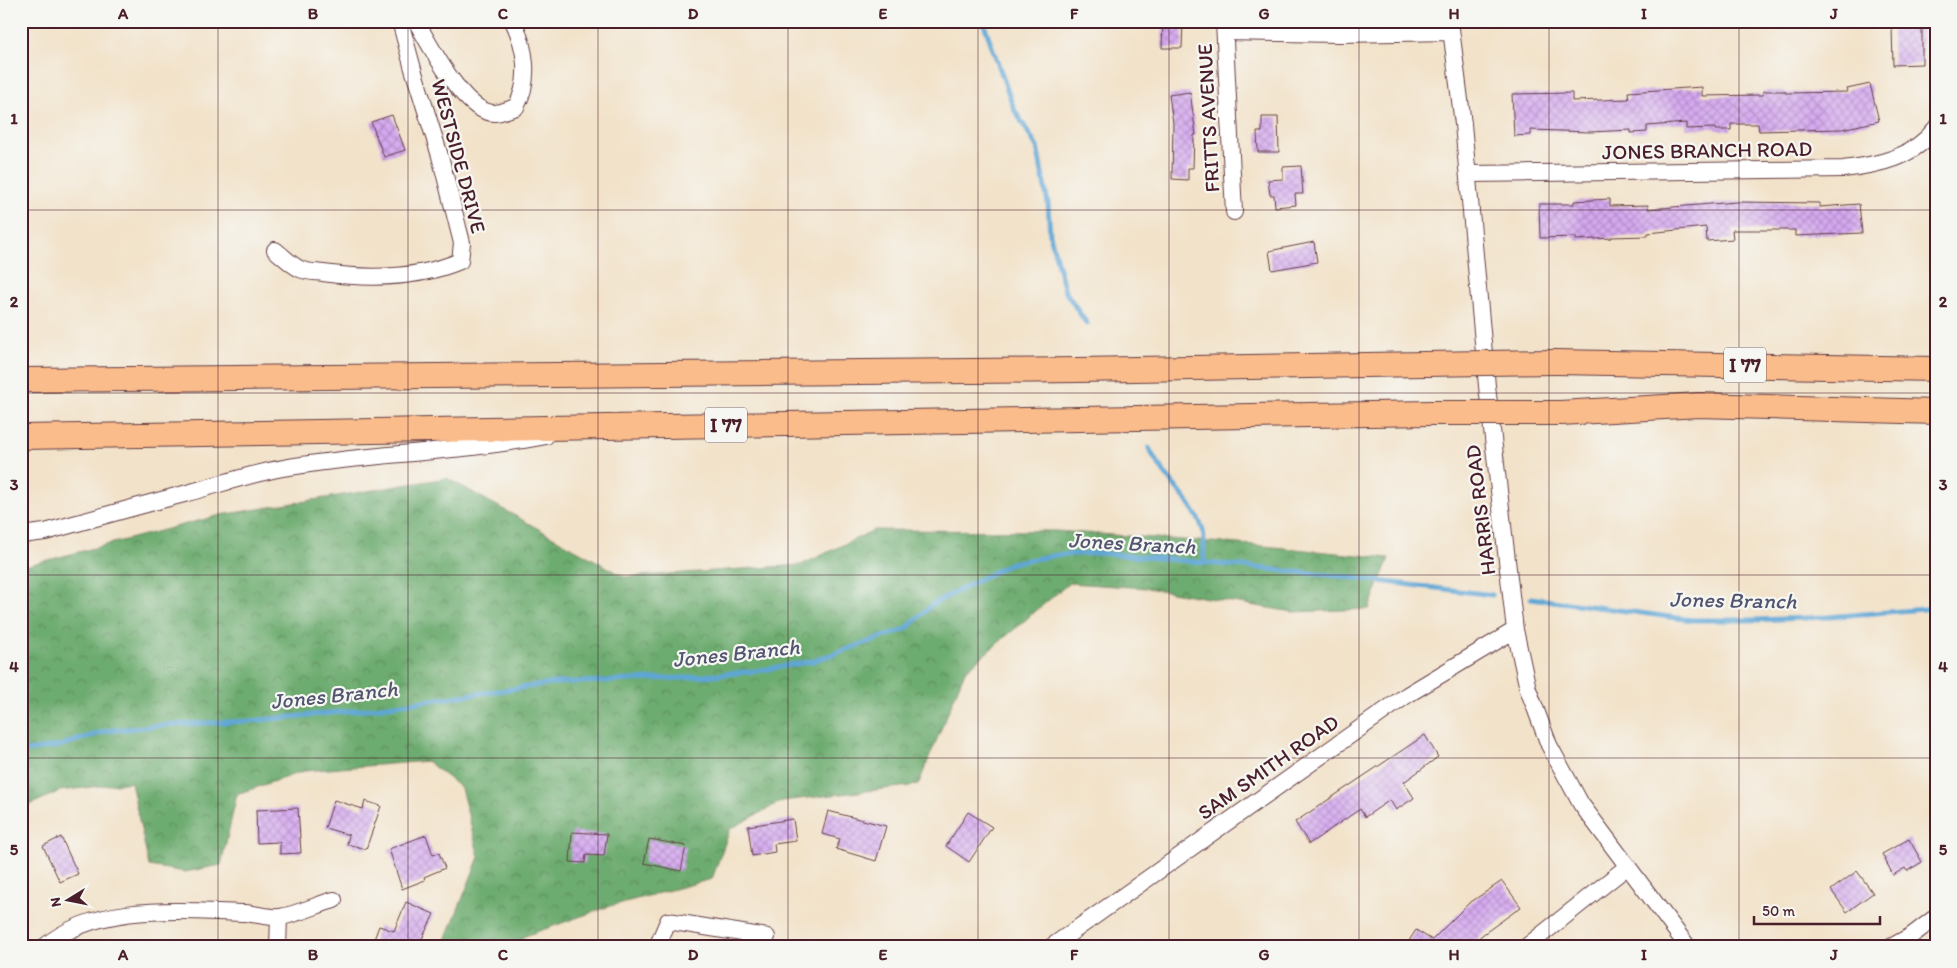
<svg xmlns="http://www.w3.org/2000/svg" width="1957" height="968" viewBox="0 0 1957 968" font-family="Itim,sans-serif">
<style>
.forest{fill:url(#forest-crowns);stroke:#5c664d}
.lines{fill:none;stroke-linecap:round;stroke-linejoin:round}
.stream{stroke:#5ea6d5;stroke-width:5}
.building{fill:url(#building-cross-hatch)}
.minor-casing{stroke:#633c43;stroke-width:18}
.highway-casing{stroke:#633c43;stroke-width:26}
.minor{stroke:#fff;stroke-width:16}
.highway{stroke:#fabc8b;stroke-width:24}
.highway-bridge-casing{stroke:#633c43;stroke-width:26;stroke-linecap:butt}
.highway-bridge{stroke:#fabc8b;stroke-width:24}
.grid{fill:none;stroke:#4a1f2b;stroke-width:1;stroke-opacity:0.55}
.labels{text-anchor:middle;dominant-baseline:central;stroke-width:4.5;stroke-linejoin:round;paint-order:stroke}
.shield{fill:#f6f6f2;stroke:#7e6067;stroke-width:1}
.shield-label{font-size:20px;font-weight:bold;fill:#4a1f2b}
.street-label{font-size:21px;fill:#4a1f2b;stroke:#f6f6f2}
.water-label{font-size:22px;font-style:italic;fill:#52556f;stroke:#f6f6f2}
.neatline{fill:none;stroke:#4a1f2b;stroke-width:2}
.grid-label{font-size:16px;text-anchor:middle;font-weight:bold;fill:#4a1f2b}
</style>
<defs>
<pattern id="forest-crowns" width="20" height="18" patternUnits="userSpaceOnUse" patternTransform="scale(1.25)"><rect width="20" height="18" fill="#6dac6f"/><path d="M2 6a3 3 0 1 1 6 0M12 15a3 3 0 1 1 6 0" fill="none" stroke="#5c8b5b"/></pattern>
<pattern id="building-cross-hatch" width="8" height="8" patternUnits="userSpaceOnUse" patternTransform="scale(1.25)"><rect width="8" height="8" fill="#d5a9f0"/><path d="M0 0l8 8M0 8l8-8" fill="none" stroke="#af89c3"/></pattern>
</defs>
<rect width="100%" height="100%" fill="#f6f6f2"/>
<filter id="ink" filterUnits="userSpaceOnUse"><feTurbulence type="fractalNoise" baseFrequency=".02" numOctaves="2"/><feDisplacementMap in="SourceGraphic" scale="10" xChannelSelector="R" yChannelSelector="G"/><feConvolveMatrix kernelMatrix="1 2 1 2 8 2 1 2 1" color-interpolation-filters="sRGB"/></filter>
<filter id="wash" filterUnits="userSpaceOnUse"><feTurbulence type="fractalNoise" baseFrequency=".0096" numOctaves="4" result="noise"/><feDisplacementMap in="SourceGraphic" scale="20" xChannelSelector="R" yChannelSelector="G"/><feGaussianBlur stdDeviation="1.12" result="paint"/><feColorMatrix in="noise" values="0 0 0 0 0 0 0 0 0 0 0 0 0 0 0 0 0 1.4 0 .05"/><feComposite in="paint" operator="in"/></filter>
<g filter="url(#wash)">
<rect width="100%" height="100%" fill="#f2e2c9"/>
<path class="forest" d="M447,478L625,577L801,565L874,530L1056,531L1253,545L1389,558L1369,609L1293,612L1147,588L1069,583L965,671L918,785L782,801L730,829L712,879L610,906L525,936L517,947H443L479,857L461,788L427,761L304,771L237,794L221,865L185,872L149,866L131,782L60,791L21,809V567L221,515Z"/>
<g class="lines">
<path class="stream" d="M983,21L1014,109L1037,147L1048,203L1050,235L1065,291L1087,324
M1149,448C1162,477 1190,497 1202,527C1206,536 1203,552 1204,562
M1531,598L1692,620H1756L1827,617L1936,608
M21,752L59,746L106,731L165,725L250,721L352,711L555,683L682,678L756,671L813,661L906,629L933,604L1011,563L1057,555L1097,553L1146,557L1338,576L1492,595"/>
</g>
<g id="blocks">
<path class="building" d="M1163,21H1183L1182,48H1162Z
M1892,26H1922V64L1893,65Z
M1870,84L1879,121L1842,129L1759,131L1758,124H1731V130H1715V128L1686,129V123L1647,126V132L1631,133V130L1590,132L1531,130V135L1514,136L1512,94L1572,93V101L1629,99L1628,92L1702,87V96L1763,95V91H1785V93L1848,92L1847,89Z
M1190,92L1196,135H1194L1193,168H1188V180L1172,179L1173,123L1169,95Z
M392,115L405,150L384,157L371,122Z
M1262,117H1278L1279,152H1258L1257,132H1262Z
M1301,166L1303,194H1295L1296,205L1275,207L1274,195H1270L1268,180L1283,179V167Z
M1610,199V206L1648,205V209L1736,202L1820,203V207L1859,204L1862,233L1795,236V230H1732L1733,239L1707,241L1706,227L1648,233V236L1611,237L1612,238L1576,240V237L1540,238L1539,204H1574V201Z
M1314,242L1317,262L1272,270L1269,251Z
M1425,735L1438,757L1404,782L1414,798L1396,810L1390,800L1365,817L1360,809L1309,844L1295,822Z
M334,800L363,809L365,801L381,806L366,849L347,844L349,835L325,828Z
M298,808L301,853L280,854V842L257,843L256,810Z
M828,811L886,826L876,861L836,849L840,839L822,834Z
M968,812L992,827L969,862L946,846Z
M793,819L796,841L774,844L775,852L752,856L748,826Z
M572,832L607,834L604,856L586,855L585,863L570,862Z
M426,835L433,855L439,853L445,868L424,877L425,880L402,889L389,849Z
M61,837L78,874L60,882L43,846Z
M649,839L686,846L681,871L644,863Z
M1909,839L1922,862L1907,871L1905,868L1893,875L1882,854Z
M1857,871L1873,893L1847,912L1831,890Z
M1502,881L1521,907L1482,935L1469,947H1405L1416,930L1432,940L1468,904Z
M406,902L434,914L418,947H383L373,942L379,926L394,931Z"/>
</g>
</g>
<g filter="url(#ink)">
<use href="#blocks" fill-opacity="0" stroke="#633c43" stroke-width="1"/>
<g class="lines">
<g class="minor-casing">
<path id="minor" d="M416,21C430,45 464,113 494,113C501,113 509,109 516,107C531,80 526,48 513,21
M1450,21L1463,124L1487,386L1515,630L1528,689L1549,745L1581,804L1688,947
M1224,22L1234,212
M1225,32L1339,34L1451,32
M1468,174L1843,169C1878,165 1913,158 1936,128
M275,250C283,256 291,265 300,269C306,272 316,272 323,273C367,279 418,279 460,261L462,243L440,156L413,69L400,21
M21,535L45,532C92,519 138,506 184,494C217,485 250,474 283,468C370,453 459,453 546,436
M44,947C97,902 181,911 245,913C256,914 269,918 279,917C293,916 319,904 334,900
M278,947L279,917
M657,947L668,921L767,937
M1051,947L1407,695L1515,630
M1526,947L1628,866
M1891,947L1911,936L1936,917"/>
</g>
<g class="highway-casing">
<path id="highway" d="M1555,362L1936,369
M21,380L1078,370L1425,364
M1560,413L1699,405L1936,412
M21,437L1432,413"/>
</g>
<use href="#minor" class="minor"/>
<use href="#highway" class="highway"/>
<g class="highway-bridge-casing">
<path id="highway-bridge" d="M1425,364L1555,362
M1432,413H1560"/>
</g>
<use href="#highway-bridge" class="highway-bridge"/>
</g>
</g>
<path class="grid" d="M218,21V947M408,21V947M598,21V947M788,21V947M978,21V947M1169,21V947M1359,21V947M1549,21V947M1739,21V947M21,210H1936M21,393H1936M21,575H1936M21,758H1936"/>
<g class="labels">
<g class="shield">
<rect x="1724" y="347.5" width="42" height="35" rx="4"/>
<rect x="705" y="407.5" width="42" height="35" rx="4"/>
</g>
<g class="shield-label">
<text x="1745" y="365">I 77</text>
<text x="726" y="425">I 77</text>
</g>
<g class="street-label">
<text transform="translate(1208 118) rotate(-93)">FRITTS AVENUE</text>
<text transform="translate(1707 150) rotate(-1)">JONES BRANCH ROAD</text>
<text transform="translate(459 156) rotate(75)">WESTSIDE DRIVE</text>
<text transform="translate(1480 510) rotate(-97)">HARRIS ROAD</text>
<text transform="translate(1268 767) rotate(-35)">SAM SMITH ROAD</text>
</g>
<g class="water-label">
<text transform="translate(1132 543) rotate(3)">Jones Branch</text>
<text transform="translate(1733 600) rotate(1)">Jones Branch</text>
<text transform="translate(736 653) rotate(-6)">Jones Branch</text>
<text transform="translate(334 695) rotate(-6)">Jones Branch</text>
</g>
</g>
<rect width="1957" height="968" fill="none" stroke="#f6f6f2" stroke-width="55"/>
<g transform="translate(68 900) rotate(260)" stroke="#f6f6f2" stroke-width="4" paint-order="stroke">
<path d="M0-4L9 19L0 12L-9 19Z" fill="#4a1f2b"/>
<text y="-8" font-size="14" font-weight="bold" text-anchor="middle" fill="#4a1f2b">N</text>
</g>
<path d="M1754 916v8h126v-8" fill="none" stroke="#4a1f2b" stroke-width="2.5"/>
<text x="1762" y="916" font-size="15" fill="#4a1f2b" stroke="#f6f6f2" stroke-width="4" paint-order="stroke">50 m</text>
<rect x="28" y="28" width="1902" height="912" class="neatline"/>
<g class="grid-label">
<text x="123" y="19">A</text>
<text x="313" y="19">B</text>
<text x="503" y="19">C</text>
<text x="693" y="19">D</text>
<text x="883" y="19">E</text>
<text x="1074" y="19">F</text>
<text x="1264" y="19">G</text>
<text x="1454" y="19">H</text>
<text x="1644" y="19">I</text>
<text x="1834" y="19">J</text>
<text x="14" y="124">1</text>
<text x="1943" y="124">1</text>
<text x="14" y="307">2</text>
<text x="1943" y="307">2</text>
<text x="14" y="490">3</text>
<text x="1943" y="490">3</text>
<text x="14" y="672">4</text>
<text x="1943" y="672">4</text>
<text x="14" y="855">5</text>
<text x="1943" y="855">5</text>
<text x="123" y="960">A</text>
<text x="313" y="960">B</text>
<text x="503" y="960">C</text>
<text x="693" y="960">D</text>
<text x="883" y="960">E</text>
<text x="1074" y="960">F</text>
<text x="1264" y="960">G</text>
<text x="1454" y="960">H</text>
<text x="1644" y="960">I</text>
<text x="1834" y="960">J</text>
</g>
</svg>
